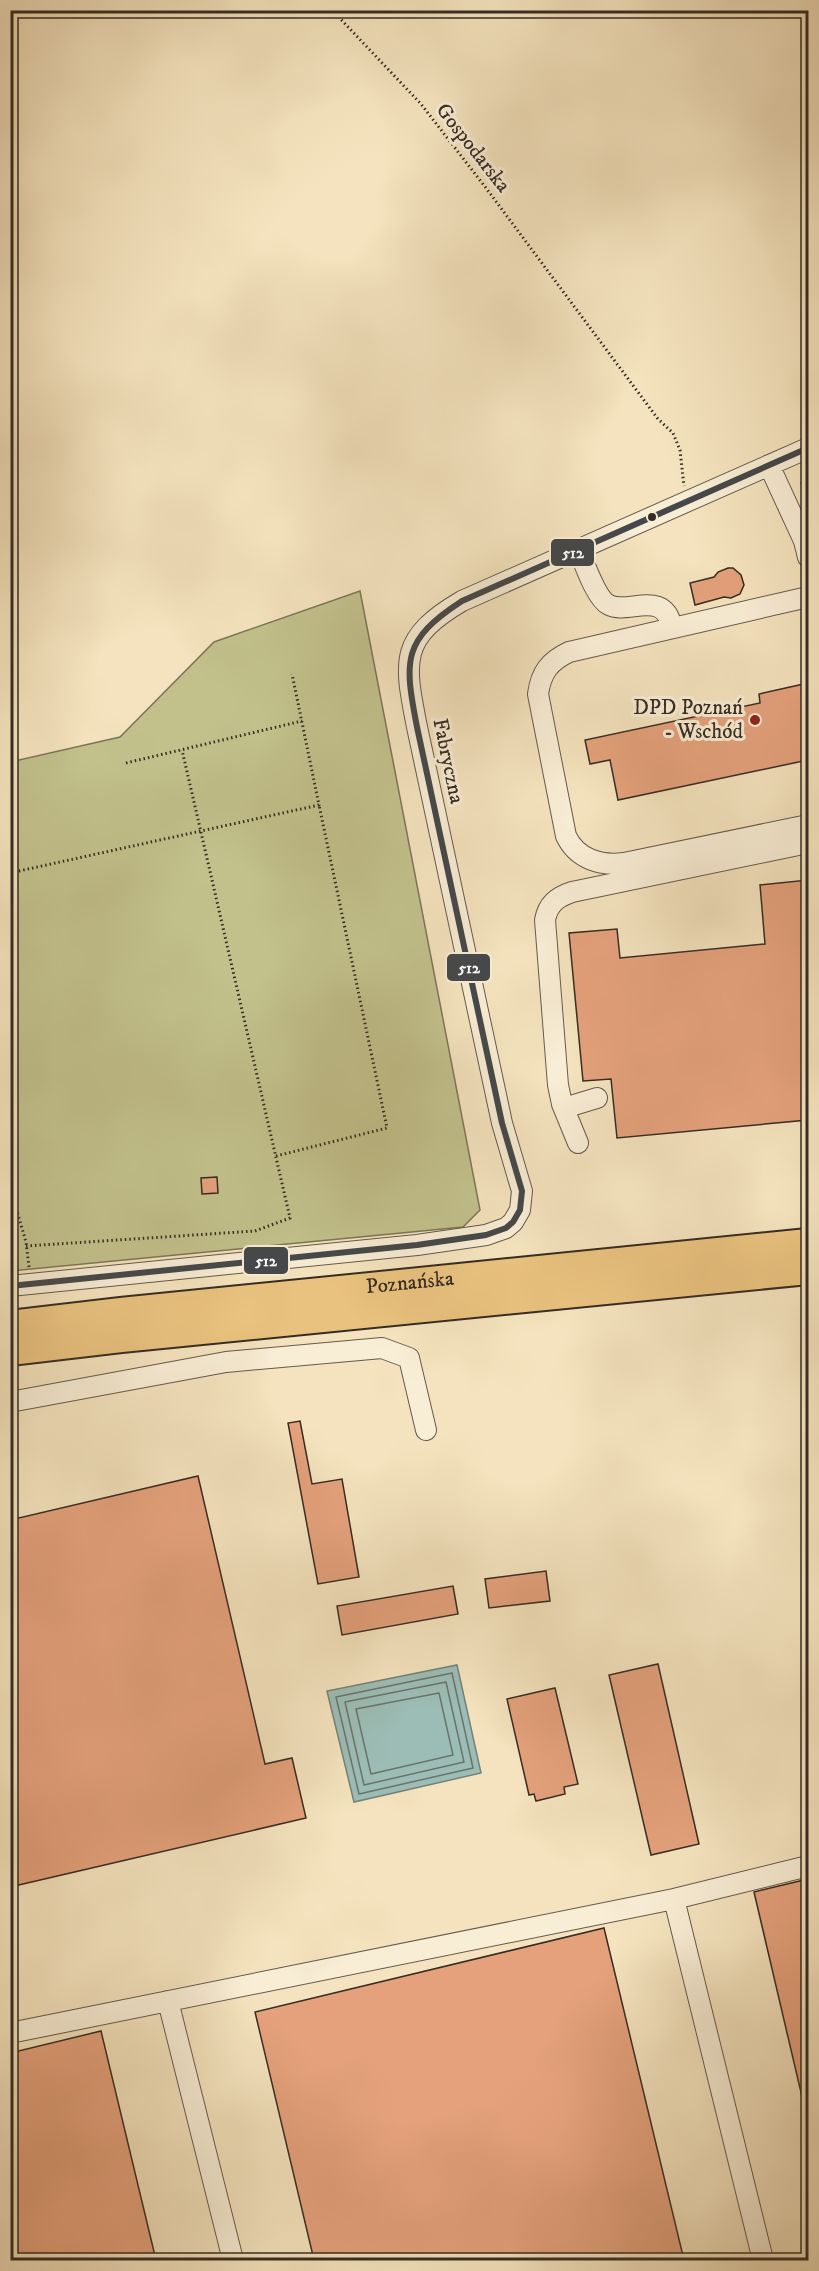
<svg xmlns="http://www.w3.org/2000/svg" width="819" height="2271" viewBox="0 0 819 2271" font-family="'IM FELL DW Pica',serif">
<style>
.green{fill:#c2c18c;stroke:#7c7658;stroke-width:1.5}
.water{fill:#9cbdb6;stroke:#73837b;stroke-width:1.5}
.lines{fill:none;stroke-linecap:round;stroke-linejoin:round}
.shore{stroke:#69746c;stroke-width:1.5}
.building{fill:#e4a17c;stroke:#362c23;stroke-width:1.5}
.minor-casing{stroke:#665a4a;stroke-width:22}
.highway-casing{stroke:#362c23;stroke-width:32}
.path{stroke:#362c23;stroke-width:3;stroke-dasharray:1.5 3;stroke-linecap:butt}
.minor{stroke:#f8edd5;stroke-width:20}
.highway{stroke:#eac27f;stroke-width:28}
.bus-1-casing{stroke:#f8edd5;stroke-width:10}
.bus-1{stroke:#45484a;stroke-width:6}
.bus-dot{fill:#362c23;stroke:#f8edd5;stroke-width:2}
.poi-dot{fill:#8f2418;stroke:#f8edd5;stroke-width:2}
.labels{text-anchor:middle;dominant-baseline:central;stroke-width:6;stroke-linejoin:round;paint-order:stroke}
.street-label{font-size:21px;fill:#362c23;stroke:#f8edd5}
.poi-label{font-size:21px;fill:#362c23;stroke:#f8edd5;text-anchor:end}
.line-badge{stroke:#f8edd5;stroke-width:2}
.badge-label{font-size:16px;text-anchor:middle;font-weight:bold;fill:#fff}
</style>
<rect width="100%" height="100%" fill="#f4e3be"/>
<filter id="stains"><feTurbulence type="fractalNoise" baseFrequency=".00333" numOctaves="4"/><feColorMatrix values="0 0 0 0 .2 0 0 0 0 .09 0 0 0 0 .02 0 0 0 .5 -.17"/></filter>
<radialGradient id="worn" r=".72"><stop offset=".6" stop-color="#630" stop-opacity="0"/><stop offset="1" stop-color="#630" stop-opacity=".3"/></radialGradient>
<path class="green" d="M360,591L480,1210L463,1227L11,1271L10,762L120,737L214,642Z"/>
<path class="water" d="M457,1665L481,1773L354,1802L327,1691Z"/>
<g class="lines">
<path class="shore" d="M452,1673L473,1768L359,1794L336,1697Z
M446,1682L464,1762L364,1785L345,1702Z
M439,1693L453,1755L371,1774L356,1709Z"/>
</g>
<path class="building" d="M728,568H733L741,575L744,585L740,594L731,598L724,597L695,605L690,583L714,577L718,572Z
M808,683V760L618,800L610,760L590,764L585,740L760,703L759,694Z
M808,880V1120L617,1138L611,1079L583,1081L569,933L617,929L620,958L765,944L760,885Z
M217,1177L218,1193L202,1194L201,1178Z
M300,1421L312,1484L342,1479L359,1577L318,1584L288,1423Z
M198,1476L265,1764L292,1758L306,1818L10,1887V1520Z
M546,1571L550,1601L489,1608L485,1579Z
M453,1586L458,1614L342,1635L337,1606Z
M658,1664L699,1844L651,1855L609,1675Z
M555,1688L578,1784L564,1787L565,1794L536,1801L534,1794L529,1795L507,1699Z
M808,1879V2101H803L754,1892Z
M604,1928L684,2260H314L255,2012Z
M101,2031L156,2260H10V2053Z"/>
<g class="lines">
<g class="minor-casing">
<path id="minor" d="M769,465L804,541L808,557
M578,548C584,562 596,599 609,605C628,615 665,588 672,628
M808,597L569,652C550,661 541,672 538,694L566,836C577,859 600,866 624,863L808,825
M564,1108L597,1098
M578,1143L562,1104L558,1085L545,920C548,904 557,897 572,892L808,843
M10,1286L417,1245L486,1235L506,1228L513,1222L520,1210L522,1191L502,1123L417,727C404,661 399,638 462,601L808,448
M10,1402L226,1362L382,1348L409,1358L426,1430
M674,1899L763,2260
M168,2001L233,2260
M10,2033L674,1899L808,1866"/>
</g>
<g class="highway-casing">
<g id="highway">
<path id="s1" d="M10,1325L121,1312L808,1243"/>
<path d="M10,1351L121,1338L808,1270"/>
</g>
</g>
<path class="path" d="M332,10L421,104L486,188L658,419L673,433L680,450L684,486
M803,493L802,483L808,473
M126,763L302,721
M10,873L319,805L292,674
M276,1156L387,1128L319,805
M10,1187L26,1242L29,1267
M26,1246L255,1231L290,1218L182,750"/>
<use href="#minor" class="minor"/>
<use href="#highway" class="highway"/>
<g class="bus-1-casing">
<path id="bus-1" d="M10,1286L417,1245L486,1235L506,1228L513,1222L520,1210L522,1191L502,1123L417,727C404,660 402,640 462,601L808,448"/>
</g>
<use href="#bus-1" class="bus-1"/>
</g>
<circle class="bus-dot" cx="652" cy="517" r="5"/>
<circle class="poi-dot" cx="755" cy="720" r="6"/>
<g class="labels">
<g class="street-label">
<text transform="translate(473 148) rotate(52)">Gospodarska</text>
<text transform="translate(448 761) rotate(78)">Fabryczna</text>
<text stroke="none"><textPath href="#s1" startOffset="402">Poznańska</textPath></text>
</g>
<g class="poi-label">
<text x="743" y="708">DPD Poznań<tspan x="743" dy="24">- Wschód</tspan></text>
</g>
</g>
<g class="line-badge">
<rect x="550" y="538" width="45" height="29" rx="6" fill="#45484a"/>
<rect x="446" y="953" width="45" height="29" rx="6" fill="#45484a"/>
<rect x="243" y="1246" width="46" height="29" rx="6" fill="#45484a"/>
</g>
<g class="badge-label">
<text x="573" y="558">512</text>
<text x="469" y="973">512</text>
<text x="266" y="1266">512</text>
</g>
<rect width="819" height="2271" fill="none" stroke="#f4e3be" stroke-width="36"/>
<rect x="12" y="12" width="795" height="2247" fill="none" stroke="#362c23" stroke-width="3"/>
<rect x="18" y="18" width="783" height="2235" fill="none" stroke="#362c23" stroke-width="1.5"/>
<rect width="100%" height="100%" filter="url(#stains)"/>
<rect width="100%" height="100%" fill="url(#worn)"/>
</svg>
